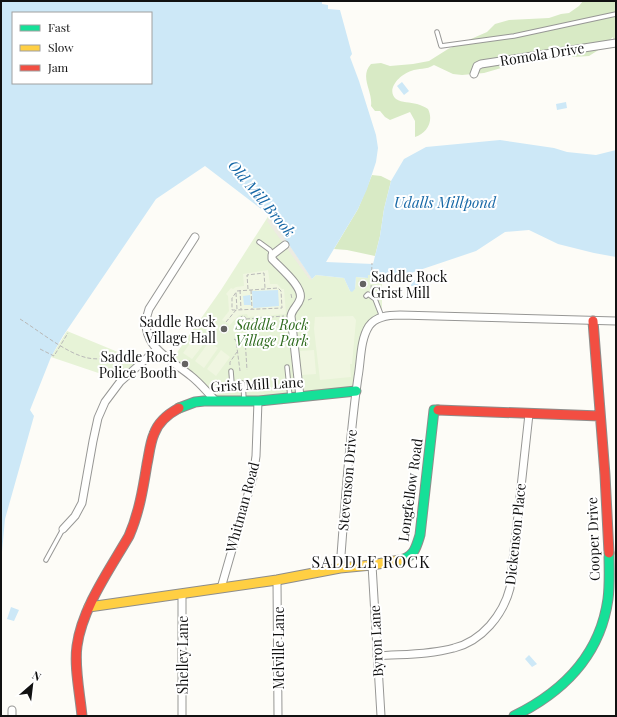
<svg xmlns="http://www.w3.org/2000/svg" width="617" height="717" viewBox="0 0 617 717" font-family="'Playfair Display',serif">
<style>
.green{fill:#e7f3d7}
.forest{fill:#d8eac5}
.pitch{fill:#f0f6e1}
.plaza{fill:#edebe2}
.water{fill:#cde8f7;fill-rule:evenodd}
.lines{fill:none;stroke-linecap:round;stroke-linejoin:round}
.lane-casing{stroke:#979795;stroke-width:5.5}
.street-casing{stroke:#979795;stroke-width:9}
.fast-casing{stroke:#8e8d8b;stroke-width:11}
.slow-casing{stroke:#8e8d8b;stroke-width:11}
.jam-casing{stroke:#8e8d8b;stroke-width:11}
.path{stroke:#b9b9b8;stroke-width:1;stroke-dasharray:4 2;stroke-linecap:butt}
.lane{stroke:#fffffe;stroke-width:3.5}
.street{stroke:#fffffe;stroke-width:7}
.fast{stroke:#16e098;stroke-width:9}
.slow{stroke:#ffcf43;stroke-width:9}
.jam{stroke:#f24e42;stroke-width:9}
.poi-dot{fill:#646362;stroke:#fff;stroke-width:1.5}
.labels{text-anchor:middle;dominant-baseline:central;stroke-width:4;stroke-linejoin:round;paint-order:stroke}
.street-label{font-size:14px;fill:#111;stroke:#fff}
.poi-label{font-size:14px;fill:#111;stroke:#fff;text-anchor:end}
.park-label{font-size:14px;font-style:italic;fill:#2f6b1f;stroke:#fff}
.water-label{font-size:15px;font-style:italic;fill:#1768a6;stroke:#fff}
.quarter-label{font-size:16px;letter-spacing:1px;fill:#111;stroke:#fff}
</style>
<rect width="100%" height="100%" fill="#fdfcf7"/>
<path class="green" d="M269,215L312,279L316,275L344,278L350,291L355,289L356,277L367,278L368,275H371L373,279L382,281V317L369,326L356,391L215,400L171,361L221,290Z
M67,331L142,362L122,381L51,357Z"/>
<path class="forest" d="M583,1H616V54L613,37L600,49L589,56L574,57L539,50L508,66L484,73L462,75L453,74L434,65C426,70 419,68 411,71C401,74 385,89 396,99C402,103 410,102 417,104C421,105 425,107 428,109C434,121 427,133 415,137V121L410,112L390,120L385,117L380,111H375L371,106C373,91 359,77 371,64L381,63L390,66L413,64L429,61L448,49L487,32L495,24L509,20L549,18L561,14L569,13L579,6Z
M372,175L381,176L391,181L384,209L380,236L375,256L347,250L334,249L358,209Z"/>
<path class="pitch" d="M268,270L270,284H277L282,289H284L286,314L248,317L247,314L239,315L229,326H228L229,324L222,320L229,311L228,296L226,294L231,288L233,289L236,287L244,286L243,274Z
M353,316L356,320L352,364H350L351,377L320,380L314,329L315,317Z
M198,333L207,340L192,359L183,353Z
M209,342L218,348L204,368L195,361Z
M221,350L230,357L216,376L207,369Z
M314,350L316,374L302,375L300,351Z"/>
<path class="plaza" d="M270,216L312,279L310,280L267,221Z"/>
<path class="water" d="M1,1H322V4L328,5V9L340,10L352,54L350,57L359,81L376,135L378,148L376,162L367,189L358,209L326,262L373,264L380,236L384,209L391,181L404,159L426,147L500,140L554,148L567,152L596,155L616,150V257L594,253L558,244L529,230L505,232L476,251L396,278L382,281L373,279L371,275H368V278L356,277L355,289L352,292L350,291L344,278L316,275L312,279L269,215L205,166L156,199L63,336L51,357L30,410L34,416L5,519L1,563ZM13,13H151V83H13Z
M402,82L409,91L404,95L397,86Z
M566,102L567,108L557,110L556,104Z
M412,280L423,281L422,286H411Z
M278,290L279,306L253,308L252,291Z
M250,295L251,305H244L243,296Z
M11,607L19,610L14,621L7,619Z
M529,655L537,664L532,667L525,659Z"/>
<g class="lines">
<g class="lane-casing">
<path id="lane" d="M437,32L441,46L514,36L616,14
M259,242L270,250L272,255
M366,296L368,294L375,299L382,317
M287,367L290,397
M231,371L232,384
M243,383L244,400
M46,560L63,529"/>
</g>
<g class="street-casing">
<path id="street" d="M474,74L477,66L481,64L616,43
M195,237L149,309C136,344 169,358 191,376C200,383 207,392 215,400
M285,245L272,255V259C280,268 304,287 300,299C298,306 292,309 291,316L300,397
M63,529L75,516L82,503L93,441L98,418L105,402L120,382L156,350
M372,565L381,716
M340,568C345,504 349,440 358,377C361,361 360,340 369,326C376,316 389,315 400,315L616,321
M277,580L278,716
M221,588L253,477L256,456L258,401
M182,594V716
M377,656C402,654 429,655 454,648C482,641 503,615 510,588L529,414
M12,716V710"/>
</g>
<g class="fast-casing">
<path id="fast" d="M179,408L195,402L204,401H259L356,391
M400,560C414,557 416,548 420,535L434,410H438
M514,716C563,692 600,656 608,599C610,584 609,568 609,553"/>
</g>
<g class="slow-casing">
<path id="slow" d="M89,607L277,580L340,568L372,565L400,560"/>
</g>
<g class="jam-casing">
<path id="jam" d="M593,321L605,475L609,553
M438,410L600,416
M82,716C80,694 74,667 77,646C82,608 110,569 129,536C139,513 143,489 147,464C149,455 150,443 154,434C158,422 168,414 179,408"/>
</g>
<path class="path" d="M248,289L247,275L264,273L265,288
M371,289L372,263
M240,290L241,309
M251,290L252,309
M236,293L237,309
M291,294L292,299
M308,300L313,298
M240 319a3 3 0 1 1 6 0a3 3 0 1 1-6 0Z
M20,319C38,330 67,354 88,358C103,361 119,355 134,360
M246,319L284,316
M226,322L236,310L282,308L281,291L278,288L237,291L232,298V310H236
M244,322L247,370
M234,339L236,340L240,371
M40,349L54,356L68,333
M230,365V362L237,352"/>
<use href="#lane" class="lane"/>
<use href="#street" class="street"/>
<use href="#fast" class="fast"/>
<use href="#slow" class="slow"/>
<use href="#jam" class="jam"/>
</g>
<g class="poi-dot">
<circle cx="363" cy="284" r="4"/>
<circle cx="224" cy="329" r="4"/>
<circle cx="185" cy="364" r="4"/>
</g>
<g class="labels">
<g class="street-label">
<text transform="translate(542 54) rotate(-9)">Romola Drive</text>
<text transform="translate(257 384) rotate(-3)">Grist Mill Lane</text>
<text transform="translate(347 480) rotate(-85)">Stevenson Drive</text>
<text transform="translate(410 490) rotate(-82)">Longfellow Road</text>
<text transform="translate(242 507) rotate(-75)">Whitman Road</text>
<text transform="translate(515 534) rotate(-84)">Dickenson Place</text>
<text transform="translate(593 539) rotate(-92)">Cooper Drive</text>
<text transform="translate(376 641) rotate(-93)">Byron Lane</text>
<text transform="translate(278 648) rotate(-90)">Melville Lane</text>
<text transform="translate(182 655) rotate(-90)">Shelley Lane</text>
</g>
<g class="poi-label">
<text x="371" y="276" text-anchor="start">Saddle Rock<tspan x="371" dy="16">Grist Mill</tspan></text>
<text x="216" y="321">Saddle Rock<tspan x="216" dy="16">Village Hall</tspan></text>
<text x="177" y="356">Saddle Rock<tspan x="177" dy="16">Police Booth</tspan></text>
</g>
<g class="park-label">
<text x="272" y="324">Saddle Rock<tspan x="272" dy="16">Village Park</tspan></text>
</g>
<g class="water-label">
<text transform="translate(262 198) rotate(50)">Old Mill Brook</text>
<text x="445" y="202">Udalls Millpond</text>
</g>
<g class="quarter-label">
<text x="371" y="561">SADDLE ROCK</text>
</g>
</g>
<rect width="617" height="717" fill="none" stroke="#111111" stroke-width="4"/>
<rect x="12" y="12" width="140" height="72" fill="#ffffff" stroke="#a0a0a0"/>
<rect x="20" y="25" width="20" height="6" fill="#16e098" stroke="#a0a0a0"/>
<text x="48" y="32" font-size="12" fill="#111111">Fast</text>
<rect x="20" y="45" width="20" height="6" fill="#ffcf43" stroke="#a0a0a0"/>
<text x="48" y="52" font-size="12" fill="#111111">Slow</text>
<rect x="20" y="65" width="20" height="6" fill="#f24e42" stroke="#a0a0a0"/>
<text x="48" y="72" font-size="12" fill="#111111">Jam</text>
<g transform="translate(32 685) rotate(28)" stroke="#ffffff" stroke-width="3" paint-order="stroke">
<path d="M0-3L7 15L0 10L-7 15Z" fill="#111111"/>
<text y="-6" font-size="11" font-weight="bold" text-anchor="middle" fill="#111111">N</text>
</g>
</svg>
